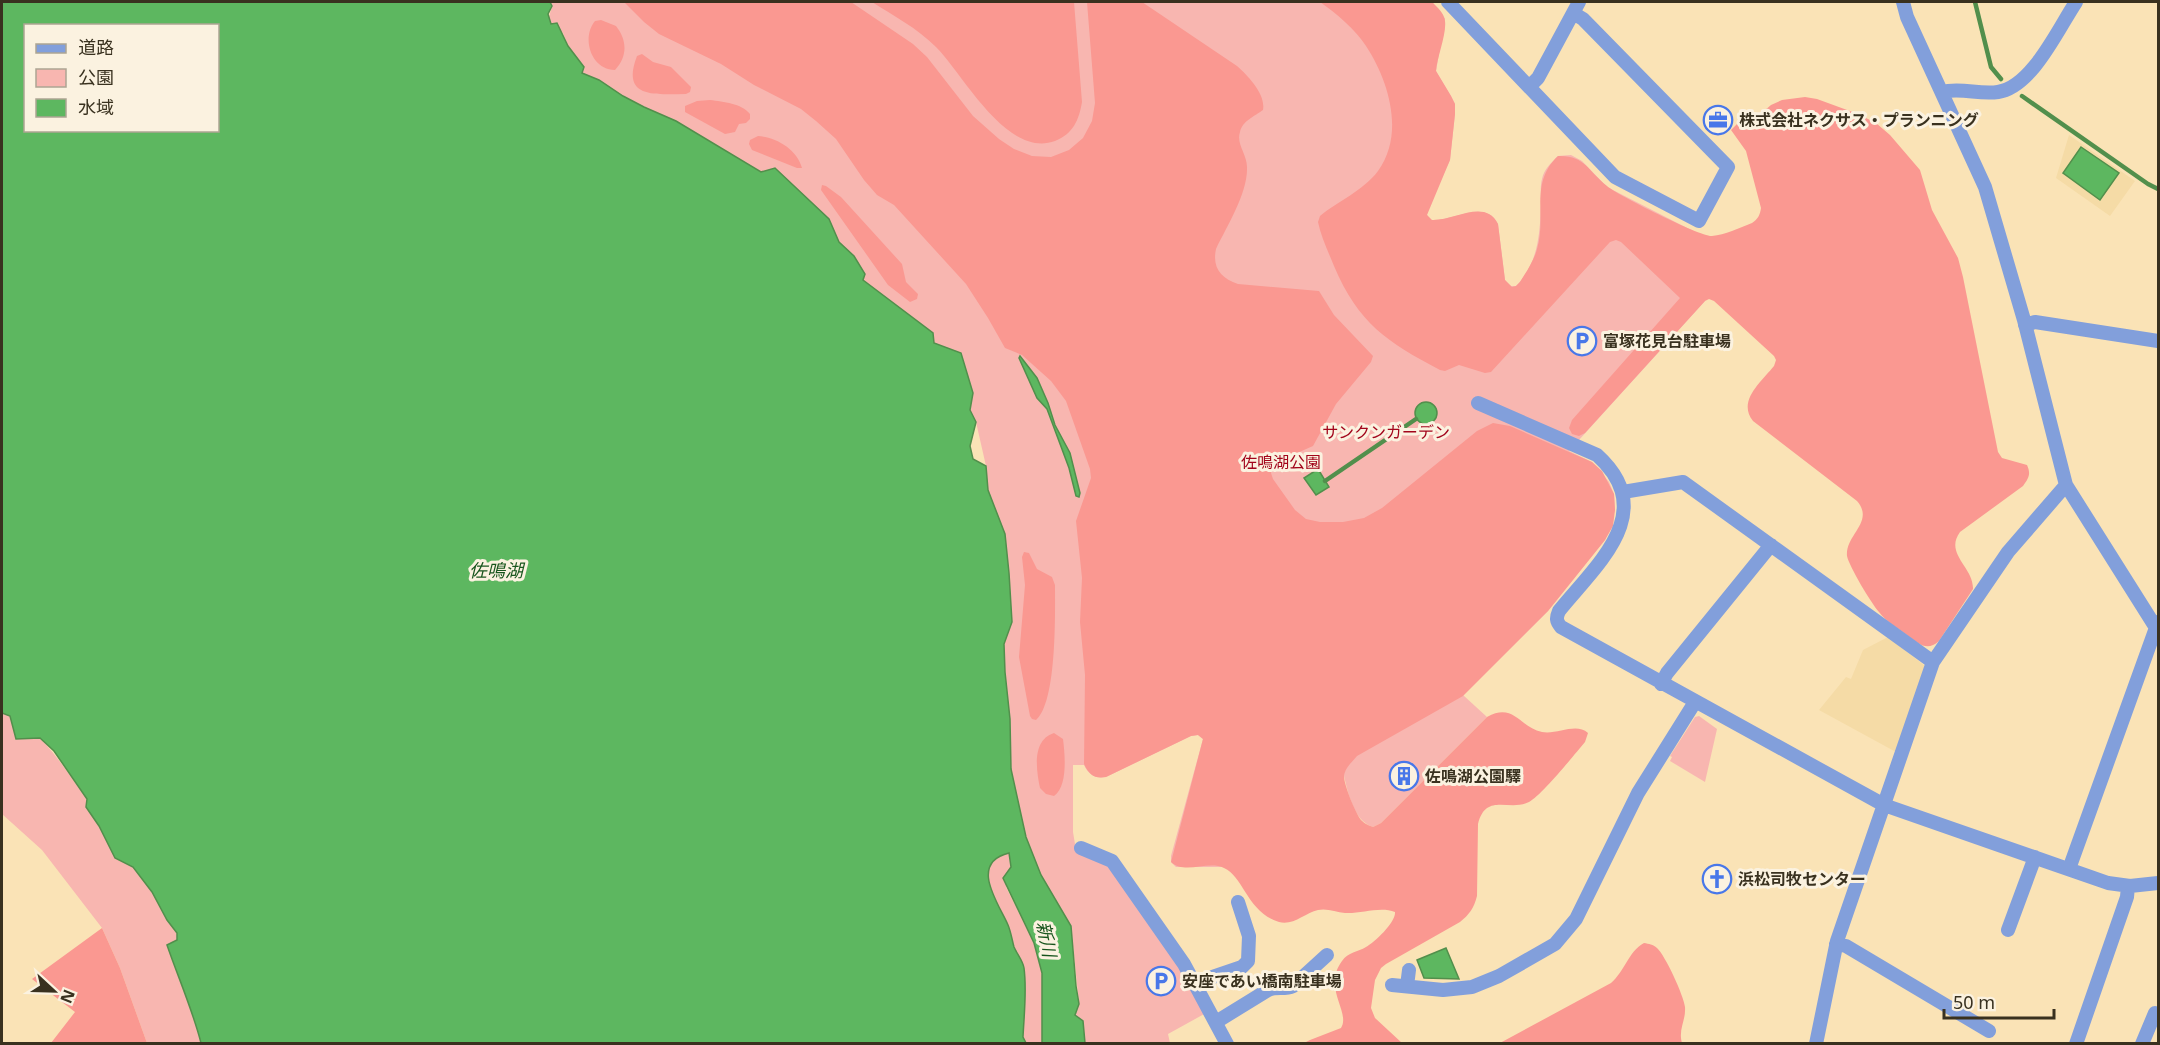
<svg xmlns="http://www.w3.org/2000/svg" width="2160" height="1045" viewBox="0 0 2160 1045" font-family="'Noto Sans','Noto Sans JP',sans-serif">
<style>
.built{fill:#f5dba6}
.green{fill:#f8b6b0}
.forest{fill:#fa9891}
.water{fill:#5db760;stroke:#528f4c;stroke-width:1.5;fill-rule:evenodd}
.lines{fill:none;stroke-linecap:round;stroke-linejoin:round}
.stream{stroke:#528f4c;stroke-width:4.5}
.minor{stroke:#829fdb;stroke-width:14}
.labels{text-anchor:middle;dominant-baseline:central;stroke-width:6;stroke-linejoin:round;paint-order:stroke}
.poi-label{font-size:16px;font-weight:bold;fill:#39311f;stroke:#fbf2e0;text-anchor:start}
.park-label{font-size:16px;fill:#a2051b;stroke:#fbf2e0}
.water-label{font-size:18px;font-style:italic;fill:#18551d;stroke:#fbf2e0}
</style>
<rect width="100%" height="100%" fill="#fae3b6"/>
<path class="built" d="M2069,135L2135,181L2110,216L2056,178Z
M1888,637L1925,666L1896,752L1819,710L1846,677L1851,679L1863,650Z"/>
<path class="green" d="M550,2H1432L1445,19L1436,71L1451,96L1455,104V114L1450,160L1428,208L1427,215L1431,220C1453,222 1485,198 1498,224L1505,280L1511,286H1516C1539,262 1540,233 1541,202C1541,195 1540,186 1542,179C1544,169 1551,163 1558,156L1571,155L1582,161L1607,187L1695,232L1705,301L1569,451L1592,462L1609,482L1614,494L1615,510L1605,540L1548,611L1463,695L1487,717L1381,823L1373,827C1354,821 1348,793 1344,776L1224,867H1176L1171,862V856L1203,739L1198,735L1191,736L1106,777C1095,779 1089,775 1084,765H1073V832L1076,850L1109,865L1180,966L1206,1013L1168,1034L1170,1043H1085L1083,1021L1075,1015L1079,1004L1071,926L1041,875L1026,837L1017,799L1011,769L1010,719L1005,672L1004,643L1012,622L1005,534L988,490L986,466L976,422L970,410L973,393L961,354L934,343L933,333L863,280L854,256L839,242L829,219L761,172L676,121L644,107L623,96L599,80L582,73L584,66L568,46L563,33L551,24L549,17L552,6Z
M2,713C41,727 63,767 87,799L86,807L99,826L115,857L133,867L152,892L167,920L177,933V940L167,945C178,978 193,1011 201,1043H147L120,968L102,928L42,850L2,814Z
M1699,716L1717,729L1705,782L1670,761L1672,757L1670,756L1695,717Z
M1010,853L1011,867L1006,887L1034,943L1042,973V1043H1026L1023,1037C1024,1015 1027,990 1024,968C1023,961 1017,954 1014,947C1012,940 1011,932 1008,925C999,904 968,863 1010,853Z"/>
<path class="forest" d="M624,2H851L913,44L927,57L973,116L999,139L1014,149L1032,156L1051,157L1069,150L1083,138L1092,121L1095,103L1087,2H1142L1237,66C1248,76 1266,94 1263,110C1255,116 1242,121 1240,132C1236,144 1247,154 1247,167C1248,193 1227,226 1216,249C1212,268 1221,278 1238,284L1319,291L1334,315L1373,356L1371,362L1336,404L1313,446L1279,461L1273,466L1271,473L1273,479L1295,510L1306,519L1320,522H1343L1364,518L1382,508L1477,431L1493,423L1510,426L1592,462L1602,471L1614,494L1615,510L1613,526L1605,540L1548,611L1463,696L1357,756C1352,762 1345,768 1344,776C1344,785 1355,812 1361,820C1365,824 1368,825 1373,827L1381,823L1487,717C1514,702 1519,727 1542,732C1557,735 1576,722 1588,733L1585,742C1574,755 1542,795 1529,802C1509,812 1486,792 1478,824L1477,896C1474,908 1469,915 1460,922L1386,964L1381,968L1375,980L1371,1008L1375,1018L1402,1043H1304L1310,1040L1341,1028C1351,1012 1322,988 1342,961C1348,952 1358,952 1366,947C1375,942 1396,922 1395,912C1380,906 1361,914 1345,913C1336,912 1327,908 1318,910C1305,913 1293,926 1279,922C1247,912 1244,877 1224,868C1208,860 1185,875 1171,862L1203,739L1198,735L1191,736L1106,777C1095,779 1089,775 1084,764L1085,675L1080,622L1082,578L1076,521L1091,478L1090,469L1066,401L1051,381L1022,355L1005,348L988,318L966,284L894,205L877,195L864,180L836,139L816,121L801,109L754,85L721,64L659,34L644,22Z
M872,2H1074L1082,102C1079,120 1073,134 1055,141C1007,159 963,74 936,47C917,28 894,16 872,2Z
M1320,2H1432C1436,6 1442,11 1444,17C1449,29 1437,56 1436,71L1451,96L1455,104V114L1450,160L1427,215L1432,220C1454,221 1485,198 1498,224L1505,280L1512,287L1516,286L1520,282C1526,272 1534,261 1537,249C1547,216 1529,183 1558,156C1585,155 1588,171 1607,186C1617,195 1701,237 1712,236C1725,235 1739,228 1752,223C1758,219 1760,215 1761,208L1746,151L1731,130L1737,124L1750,123L1771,105L1782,100L1805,97L1817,99L1858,114L1876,123L1890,135L1920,170L1932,210L1958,258L1963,277L1998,452L2002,458L2027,465C2031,474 2029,478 2023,486L1960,532C1944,554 1974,567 1973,589L1939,641C1927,652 1919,644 1907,635C1898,628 1886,622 1879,612C1871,603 1849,566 1847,556C1845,535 1875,522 1857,501L1753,421C1737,401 1761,382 1774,366L1776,360L1774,356L1714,301L1709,299L1705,301L1585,433L1579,436L1572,434L1569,428L1572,420L1680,298L1621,242L1616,240L1610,242L1491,372L1485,373L1459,365L1445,371L1440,370C1387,342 1358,323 1334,266C1328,251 1321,237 1318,222L1320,216C1338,201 1363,191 1378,171C1405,134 1389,81 1366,46C1356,30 1336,13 1320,2Z
M601,20L616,26C627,40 628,56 615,70C591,70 581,38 595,21Z
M642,54L653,62L671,67L691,87L690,92L686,94C657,94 620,100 637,56Z
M710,100C724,102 741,103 750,114V119L746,123L739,124L735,132L725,134L685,112V106L697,101Z
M758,136C776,137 797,149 802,168H797L752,150L749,144L750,140Z
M822,185L826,186L841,197L902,264L906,282L918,294L917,299L910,302L888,285L821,190Z
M1024,552L1029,553L1037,569L1052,577L1055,585C1055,614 1057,702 1036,720L1032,719L1030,716L1019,657L1025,585L1022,557Z
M1054,733L1063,739C1065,755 1068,786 1054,796L1046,794L1040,788C1036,769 1032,740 1054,733Z
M102,928L120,968L147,1043H51L75,1012L32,979Z
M1644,943C1649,944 1653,944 1657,948C1665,955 1684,996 1685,1007C1686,1021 1678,1029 1682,1043H1500L1611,983C1625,971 1628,952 1644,943Z"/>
<path class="water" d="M2,2H550L552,6L548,14L551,24L557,23L568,46L584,67L582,73L599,80L623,96L644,107L676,121L761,172L775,168L829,219L839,242L854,256L865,274L863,280L933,333L934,343L961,353L973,393L970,410L976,422L970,446L973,459L986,466L988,490L1005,534L1009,573L1012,622L1004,644L1005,672L1010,719L1011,769L1026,837L1041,875L1071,926L1076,986L1079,1004L1075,1015L1083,1021L1085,1043H1042V973L1034,943L1003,878L1011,867L1009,853C968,863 999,904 1008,925C1011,932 1012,940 1014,947C1017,954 1023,961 1024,968C1027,990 1024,1015 1023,1037L1026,1043H201C193,1011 178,977 167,945L177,940V933L167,920L152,892L133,867L115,858L99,826L86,807L87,799L54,751L40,738L16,739L10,716L2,713ZM26,26H218V130H26Z
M2081,147L2119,173L2100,200L2063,173Z
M1020,356L1037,378L1048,403L1055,425L1070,453L1080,493L1079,497L1076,496L1069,468L1047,409L1037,398L1019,358Z
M1415 413a11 11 0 1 1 22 0a11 11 0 1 1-22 0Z
M1318,469L1329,487L1316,495L1304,478Z
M1446,948L1459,979L1424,978L1417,960Z"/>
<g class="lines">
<path class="stream" d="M1975,2L1991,67L2001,79
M2022,96L2148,184L2158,189
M1325,481L1416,419"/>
<path class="minor" d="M1448,2L1615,177L1699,221L1728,167L1583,19L1573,13
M1903,2L1907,17L1985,187L2024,320L2066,485L2158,631
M1529,87L1538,78L1579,2
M1942,92C1961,87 1979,95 1998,92C2032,87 2058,29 2076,2
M2025,325L2035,322L2158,341
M1478,403L1597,455C1660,512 1597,564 1559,611C1556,618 1556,621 1561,627L1884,805L2108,883L2130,886L2158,883
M1623,492L1683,482L1933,662
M1661,684L1667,673L1771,545
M1081,848L1112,861L1184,964L1227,1044
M2069,869L2158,622
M2008,930L2035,857
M1836,944L1846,946L1989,1031
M1195,983L1242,967L1248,961L1249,936L1238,902
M1392,985L1443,990L1472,987L1499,976L1555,944L1576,919L1638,793L1695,702
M1407,986L1409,970
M1216,1022L1268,990C1277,986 1284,990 1293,986L1327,955
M1816,1044L1837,941L1933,662L2008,552L2066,485
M2076,1044L2127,897L2128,886
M2142,1044L2155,1013"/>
</g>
<defs>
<g id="office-ring" transform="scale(1.5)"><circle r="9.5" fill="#fbf2e0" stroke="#4877e9" stroke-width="1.5"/><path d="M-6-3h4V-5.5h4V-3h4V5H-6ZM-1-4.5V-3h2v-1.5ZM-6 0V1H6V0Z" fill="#4877e9"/></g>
<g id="parking-ring" transform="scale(1.5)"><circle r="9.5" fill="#fbf2e0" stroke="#4877e9" stroke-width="1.5"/><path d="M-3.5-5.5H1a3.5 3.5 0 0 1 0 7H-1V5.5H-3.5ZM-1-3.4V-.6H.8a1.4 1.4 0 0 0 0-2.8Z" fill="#4877e9"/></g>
<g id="building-ring" transform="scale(1.5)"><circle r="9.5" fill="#fbf2e0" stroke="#4877e9" stroke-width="1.5"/><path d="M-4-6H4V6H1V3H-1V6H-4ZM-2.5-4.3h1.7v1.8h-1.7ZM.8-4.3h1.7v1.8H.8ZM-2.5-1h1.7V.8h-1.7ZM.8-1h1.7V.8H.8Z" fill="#4877e9"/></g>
<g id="church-ring" transform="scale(1.5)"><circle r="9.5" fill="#fbf2e0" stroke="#4877e9" stroke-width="1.5"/><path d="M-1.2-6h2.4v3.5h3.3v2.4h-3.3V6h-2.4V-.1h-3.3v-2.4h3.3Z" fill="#4877e9"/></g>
</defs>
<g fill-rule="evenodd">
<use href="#office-ring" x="1718" y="120"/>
<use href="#parking-ring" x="1582" y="341"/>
<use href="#building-ring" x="1404" y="776"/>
<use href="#church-ring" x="1717" y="879"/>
<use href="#parking-ring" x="1161" y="981"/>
</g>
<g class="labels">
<g class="poi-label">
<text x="1739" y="120">株式会社ネクサス・プランニング</text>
<text x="1603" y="341">富塚花見台駐車場</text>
<text x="1425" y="776">佐鳴湖公園驛</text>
<text x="1738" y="879">浜松司牧センター</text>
<text x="1182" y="981">安座であい橋南駐車場</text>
</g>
<g class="park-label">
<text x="1386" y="432">サンクンガーデン</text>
<text x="1281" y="462">佐鳴湖公園</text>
</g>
<g class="water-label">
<text x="496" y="570">佐鳴湖</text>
<text transform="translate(1047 939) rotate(79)">新川</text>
</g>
</g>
<rect width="2160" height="1045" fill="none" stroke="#39311f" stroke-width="6"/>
<rect x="24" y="24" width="195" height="108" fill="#fbf2e0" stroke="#ada593" stroke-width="1.5"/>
<rect x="36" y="44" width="30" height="9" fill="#829fdb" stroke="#ada593" stroke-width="1.5"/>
<text x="78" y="54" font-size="18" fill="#39311f">道路</text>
<rect x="36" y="69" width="30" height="18" fill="#f8b6b0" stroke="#ada593" stroke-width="1.5"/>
<text x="78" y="84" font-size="18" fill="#39311f">公園</text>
<rect x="36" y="99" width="30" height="18" fill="#5db760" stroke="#ada593" stroke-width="1.5"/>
<text x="78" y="114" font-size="18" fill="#39311f">水域</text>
<g transform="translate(54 991) rotate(112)" stroke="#fbf2e0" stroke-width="4.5" paint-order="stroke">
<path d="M0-4.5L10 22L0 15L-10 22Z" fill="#39311f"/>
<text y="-9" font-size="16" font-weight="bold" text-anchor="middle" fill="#39311f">N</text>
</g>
<path d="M1944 1009v9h110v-9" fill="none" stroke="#39311f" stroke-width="3"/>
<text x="1953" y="1009" font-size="18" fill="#39311f" stroke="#fbf2e0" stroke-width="4.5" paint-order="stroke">50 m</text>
</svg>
